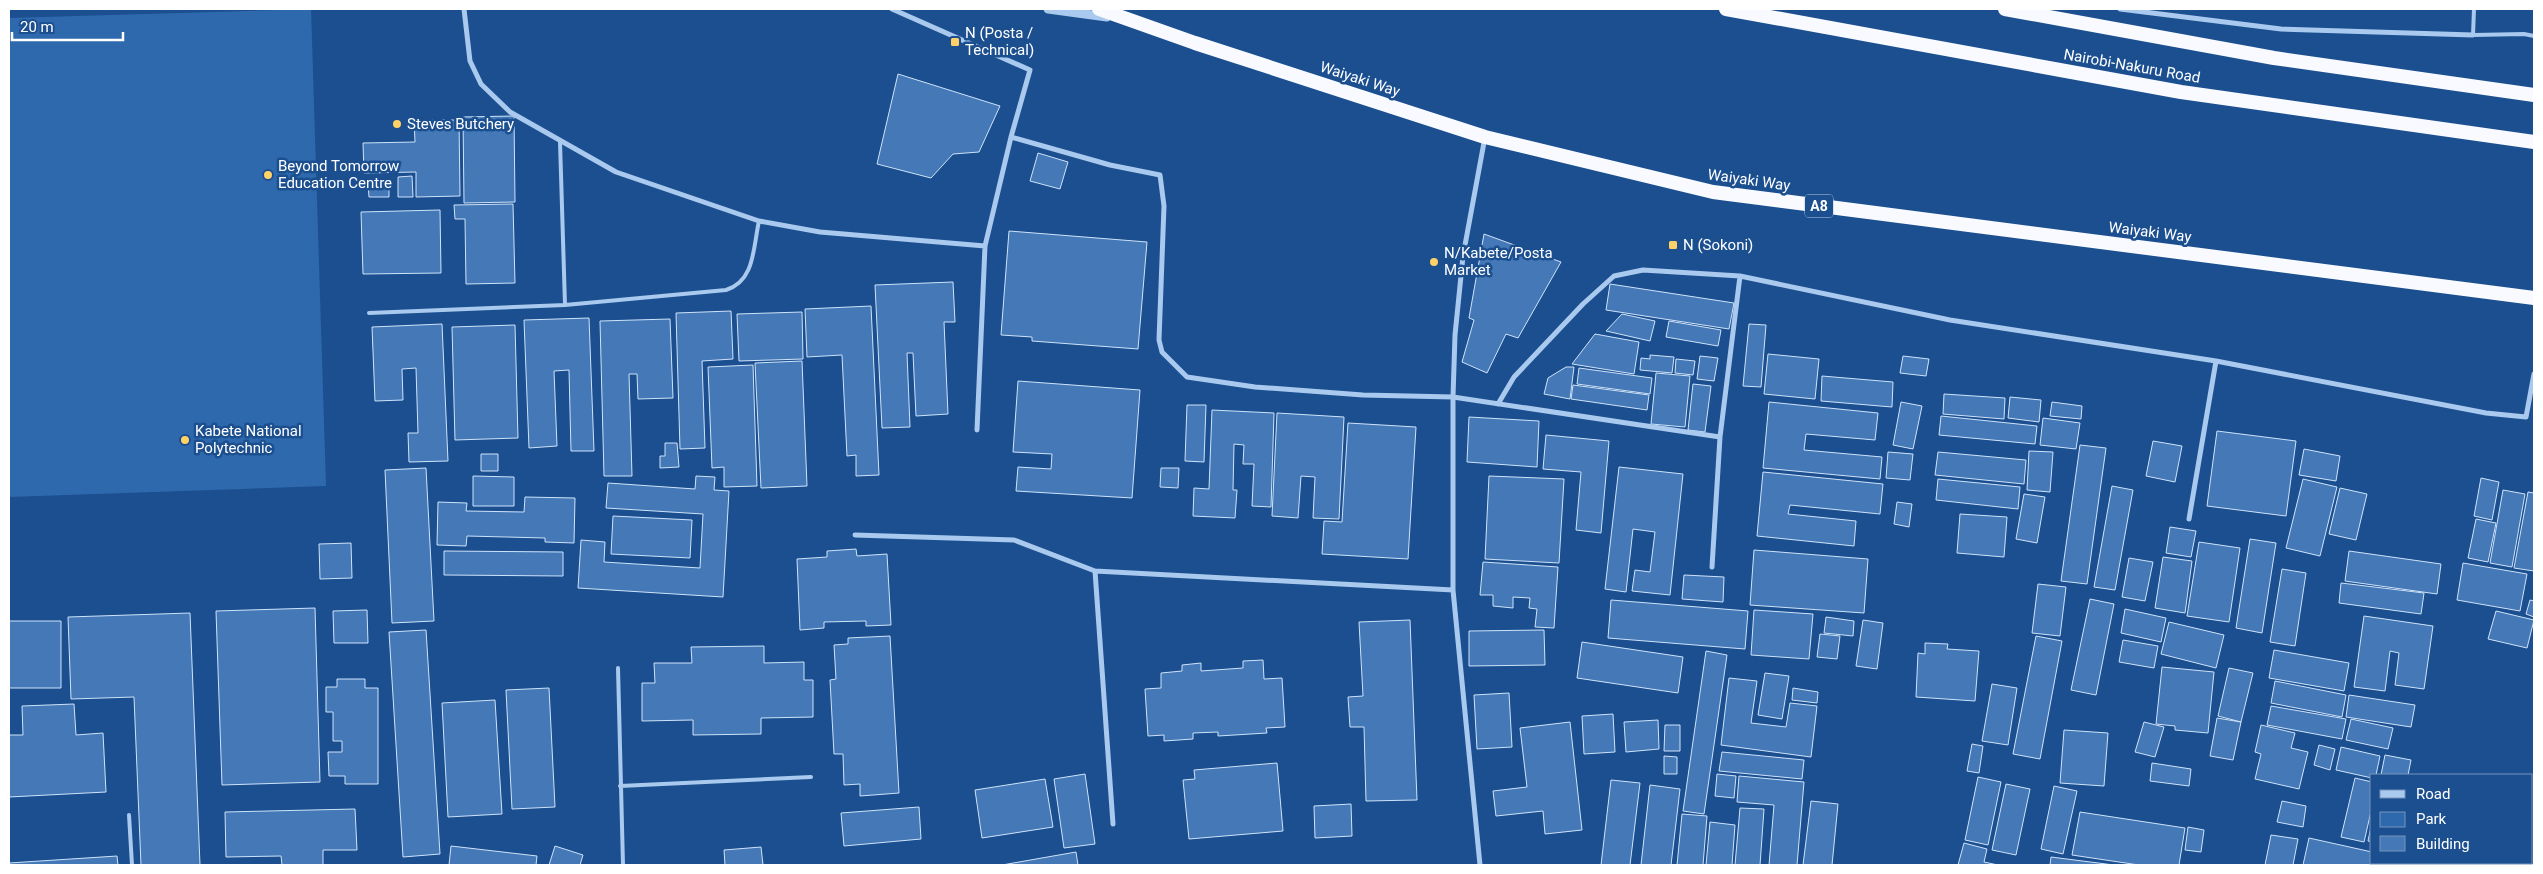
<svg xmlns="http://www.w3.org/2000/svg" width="2543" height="874" viewBox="0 0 2543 874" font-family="Roboto,sans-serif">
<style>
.green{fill:#2e69ad}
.building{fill:#4478b7;stroke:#cfe3fa}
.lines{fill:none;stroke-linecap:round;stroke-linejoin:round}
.service{stroke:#a9c9ee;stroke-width:4}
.minor{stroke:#a9c9ee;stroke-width:5}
.tertiary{stroke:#a9c9ee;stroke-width:9}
.trunk{stroke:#f8faff;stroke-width:14}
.poi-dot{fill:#ffd166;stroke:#1b4f8f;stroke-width:2}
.labels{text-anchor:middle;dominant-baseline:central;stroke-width:5;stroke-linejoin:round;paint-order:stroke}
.shield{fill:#1b4f8f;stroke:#bbcadd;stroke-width:1}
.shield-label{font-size:14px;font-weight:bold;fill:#fff}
.poi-label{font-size:15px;fill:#fff;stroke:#1b4f8f;text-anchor:start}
.street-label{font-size:15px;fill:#fff;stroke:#1b4f8f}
</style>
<rect width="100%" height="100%" fill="#1b4f8f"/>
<path class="green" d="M311,9L326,486L9,497V18Z"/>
<path class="building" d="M898,74L1000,106L979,152L953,154L931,178L877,164Z
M514,116L515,202L464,203L463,117Z
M414,120H459L460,196L416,197V172L364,173L363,143L415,142Z
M1038,153L1068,162L1060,189L1030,181Z
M412,176L413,197H398V177Z
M389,183V197H369L368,184Z
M513,204L515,283L466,284L465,219H455L454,205Z
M440,210L441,273L363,274L361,212Z
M1009,231L1147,242L1138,349L1032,341V337L1001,335Z
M1484,234L1561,262L1518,338L1506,334L1487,373L1462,362L1474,320L1469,318Z
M953,282L955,322H944L948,414L916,416L913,353H907L910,427L882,428L875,285Z
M1610,284L1734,303L1729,329L1606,310Z
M871,306L879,475L856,476V455L847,456L842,355L807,357L805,309Z
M731,311L733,359L702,361L705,448L680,449L676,313Z
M802,312L803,359L739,361L737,314Z
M1622,314L1655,321L1650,341L1606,331Z
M589,318L594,451H571L569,370L554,371L557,446L529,448L524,320Z
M670,319L673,398L638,399L637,374H629L632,476H604L600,321Z
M1669,321L1721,330L1718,346L1666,337Z
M442,324L448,461L409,462L408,433H418L416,368L402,369L403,400L375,401L372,327Z
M1749,324L1766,325L1761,387L1743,386Z
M515,325L518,438L455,440L452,327Z
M1595,334L1639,342L1634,374L1572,364Z
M1768,354L1819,359L1815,399L1764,394Z
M1650,355L1674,357L1672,373L1640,370L1641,358L1650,359Z
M1700,356L1718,358L1714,381L1697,379Z
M1903,356L1929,359L1926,376L1900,373Z
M1676,359L1695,361L1693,375L1675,373Z
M802,361L807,486L761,488L755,363Z
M753,365L757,486L724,487V467L712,468L708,367Z
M1566,367H1574L1570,399L1544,394L1548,378Z
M1579,368L1652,378L1650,394L1577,384Z
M1656,373L1690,376L1685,427L1651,424Z
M1822,376L1893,382L1892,407L1821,401Z
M1018,381L1140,390L1132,498L1016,491L1018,467L1051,469L1052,454L1013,452Z
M1693,384L1711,386L1705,432L1688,430Z
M1573,385L1649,395L1647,410L1571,399Z
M1944,394L2005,398L2004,419L1943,414Z
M2010,397L2041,400L2039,422L2008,418Z
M1769,402L1878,413L1875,440L1806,434L1804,450L1882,457L1880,479L1763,468Z
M1901,402L1922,406L1913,449L1893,445Z
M2052,402L2082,406L2081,419L2050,416Z
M1187,405H1206L1204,462L1185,461Z
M1212,410L1274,413L1271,507L1252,506L1254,464H1243L1244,445L1234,444L1233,490H1237L1235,518L1193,516L1194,488L1209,489Z
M1277,413L1344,417L1339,519L1313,518L1315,477L1301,476L1298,518L1272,516Z
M1941,416L2037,426L2035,444L1939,435Z
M1469,417L1539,421L1537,467L1467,462Z
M2043,418L2080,423L2076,449L2040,445Z
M1348,423L1416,427L1408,559L1322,554L1324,521L1342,522Z
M2217,431L2296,441L2286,516L2207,506Z
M1546,435L1609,441L1601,533L1576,530L1581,472L1543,469Z
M2153,441L2182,446L2175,482L2146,476Z
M665,443H677L679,467L660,468V456H665Z
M2080,445L2106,448L2087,584L2061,581Z
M2304,449L2340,456L2336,481L2299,475Z
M2029,451L2053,452L2050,492L2027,490Z
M1888,452L1913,454L1910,480L1886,478Z
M1938,452L2026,460L2024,484L1935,475Z
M481,454H498V471H481Z
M1619,467L1683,474L1670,595L1632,591L1635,570L1650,572L1655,532L1633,529L1626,592L1605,589Z
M426,468L434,621L392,623L385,470Z
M1161,468H1179L1178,488L1160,487Z
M1763,472L1883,484L1880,514L1790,505L1788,514L1856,521L1854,546L1757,536Z
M473,476L514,477V506H473Z
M696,476L715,477L714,490L729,491L723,597L578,588L581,540L605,542L604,562L700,568L703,514L606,508L608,483L695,489Z
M1489,476L1564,479L1559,563L1485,559Z
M2481,478L2499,482L2492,520L2474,516Z
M1938,479L2020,487L2018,509L1936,500Z
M2303,479L2337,487L2320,556L2286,548Z
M2112,486L2133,490L2115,590L2094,587Z
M2340,488L2367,494L2356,540L2329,534Z
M2503,490L2525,494L2512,567L2490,563Z
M2528,492L2534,493V571L2514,568Z
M2024,494L2045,497L2037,543L2016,539Z
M525,497L575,498L574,543L545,542V538L467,536L466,546L437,545L438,502L467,503L466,511L524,512Z
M1897,502L1912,504L1909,527L1894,524Z
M1960,514L2007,517L2004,557L1957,553Z
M613,516L692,520L690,558L611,554Z
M2476,519L2496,523L2488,562L2468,558Z
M2170,527L2196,531L2191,557L2166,553Z
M2250,539L2276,543L2262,633L2236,628Z
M2199,542L2240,548L2229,622L2187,616Z
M351,543L352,578L320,579L319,544Z
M856,549L857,556L887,554L891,625L866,626V621L824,622V628L800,630L797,559L827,557V551Z
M1754,550L1868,559L1864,613L1750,605Z
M444,551L563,552V576L444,575Z
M2349,551L2441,564L2437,594L2345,581Z
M2163,557L2192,561L2185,613L2155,608Z
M2129,558L2153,562L2145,601L2122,597Z
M1483,562L1558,567L1554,628L1535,627L1537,609L1529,608L1530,598L1513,597V608L1493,606V595H1480Z
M2463,563L2527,574L2520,611L2457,600Z
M2282,569L2306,573L2295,646L2270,642Z
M1684,575L1724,577L1723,602L1682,599Z
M2341,583L2424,593L2421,614L2339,603Z
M2038,584L2066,587L2060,636L2032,633Z
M2090,599L2114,604L2096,695L2071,690Z
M1611,600L1748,611L1745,649L1608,638Z
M2530,600L2534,601V617L2526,614Z
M315,608L320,782L222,785L216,611Z
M2125,609L2166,618L2161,642L2121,633Z
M367,610L368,643H334L333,611Z
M1754,610L1813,614L1809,659L1751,655Z
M2496,611L2534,620L2527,648L2488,639Z
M190,613L200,865H141L134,697L71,699L68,617Z
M2364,616L2433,626L2424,689L2395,685L2399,653L2390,651L2385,691L2354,687Z
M1826,617L1854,621L1853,636L1824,633Z
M1410,620L1417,800L1366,801L1364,727H1350L1348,697L1363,696L1359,622Z
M1863,620L1883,623L1877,669L1856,666Z
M9,621H61V688H9Z
M2169,622L2224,635L2216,668L2161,654Z
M426,630L440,854L403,857L389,632Z
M1544,630L1545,665L1469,666V631Z
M1820,634L1840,636L1837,659L1817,657Z
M890,636L899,793L860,796V784L844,785L843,754H834L830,680L836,679L834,645L848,644V638Z
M2036,636L2062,641L2040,759L2013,754Z
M2123,640L2158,646L2154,668L2119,662Z
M1582,642L1683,657L1678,693L1577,678Z
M1925,643L1948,644L1947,649L1979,651L1975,701L1916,697L1918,653L1925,654Z
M764,646V663L804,662V680H813V717L761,718V734L693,735V720L642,721V683H655L654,663H692L691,647Z
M2274,650L2349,663L2344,691L2269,678Z
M1706,651L1727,655L1704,814L1683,811Z
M1263,660L1264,679L1282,678L1285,727L1266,728L1267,733L1218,736V732L1193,733V739L1164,741V735L1148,736L1145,689L1161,688V673L1182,671V665L1201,663V671L1243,668V661Z
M2162,667L2214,672L2208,733L2175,730V726L2156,724Z
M2229,668L2253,673L2241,722L2218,716Z
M1765,673L1789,676L1782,719L1758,715Z
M1729,678L1757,681L1751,723L1786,727L1790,703L1817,706L1811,757L1721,745Z
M337,679H365V688H378V784H345V776H329L328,752H342V741H333V712H326V687H337Z
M2275,681L2346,695L2342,717L2271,703Z
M1992,684L2017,688L2008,745L1982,741Z
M549,688L555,807L512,809L506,690Z
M1793,688L1818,692L1817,703L1792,700Z
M1509,693L1512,747L1477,749L1474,695Z
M2349,695L2415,705L2411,727L2346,717Z
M495,700L502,814L448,817L442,703Z
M74,704L76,735L103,733L106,792L9,797V735H23L22,706Z
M2271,706L2346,719L2342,739L2267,725Z
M1613,714L1615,752L1584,754L1582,716Z
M2217,718L2241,722L2233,760L2210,756Z
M2351,719L2393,728L2388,749L2346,740Z
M1658,720L1659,749L1626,752L1624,722Z
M1570,722L1582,830L1545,834L1543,811L1496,816L1493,791L1527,787L1520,728Z
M2144,722L2164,727L2155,757L2135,752Z
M1665,725H1680V751H1664Z
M2261,725L2295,733L2291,748L2308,752L2299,789L2255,779L2261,754L2255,752Z
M2064,730L2108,733L2104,786L2060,783Z
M1972,744L1983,746L1979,773L1967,771Z
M2319,745L2335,749L2330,770L2314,765Z
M2341,747L2380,756L2376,775H2372V778L2336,770Z
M1722,752L1804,760L1802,779L1719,771Z
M2385,755L2411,760L2408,775H2381Z
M1664,756L1677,757V774H1664Z
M1277,763L1283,831L1189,839L1183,780L1195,779L1194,770Z
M2152,763L2191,769L2189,786L2150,781Z
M1085,774L1095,844L1064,848L1054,779Z
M1717,774L1736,776L1734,798L1715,796Z
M1739,776L1804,782L1797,865H1769L1774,805L1737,802Z
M1978,777L2001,782L1988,845L1965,840Z
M2355,778L2372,782V807L2364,842L2341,837Z
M1045,779L1053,827L982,838L975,790Z
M1611,780L1640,783L1630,865H1601Z
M2006,784L2030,789L2016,855L1992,850Z
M1650,785L1680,789L1671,865H1641Z
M2054,786L2077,791L2063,854L2041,849Z
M1811,801L1838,804L1832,865H1803Z
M2282,801L2306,806L2303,827L2277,822Z
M1351,804L1352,836L1315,838L1314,806Z
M919,807L921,839L844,846L841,813Z
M1740,808L1764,809L1760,865H1735Z
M355,809L357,850H323V865H282L281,856L226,857L225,812Z
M2080,812L2185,828L2179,865H2139L2072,855Z
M1682,814L1707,816L1703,865H1677Z
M1710,822L1735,825L1732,865H1706Z
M2372,822V842L2368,841Z
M2188,827L2204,830L2201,852L2185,850Z
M2271,835L2298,839L2293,865H2265Z
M2309,838L2372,852V863H2390L2389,865H2303Z
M1964,843L1987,849L1984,862L1998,865H1958Z
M451,846L537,856L536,865H449Z
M555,846L583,855L580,865H549Z
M761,847L763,865H725L724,850Z
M1076,852L1078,865H1002Z
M117,856L118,865H9V863Z
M2051,857L2114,865H2050Z"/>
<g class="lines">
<path class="service" d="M2474,9L2473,35L2524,34L2534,36
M560,142L565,305
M369,313L565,305L726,290C755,281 753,248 759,221
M618,668L623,865
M620,786L811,777
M129,815L132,865"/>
<path class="minor" d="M464,9L470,61L481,84L510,112L616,172L759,221L820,232L985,246L1011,137L1030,70L892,9
M2120,9L2281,29L2473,35
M1011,137L1110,165L1160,175L1164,206L1159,340L1162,352L1187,377L1255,387L1363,395L1453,397L1720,437
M1498,404L1514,377L1583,304L1614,276L1643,270L1740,276L1950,320L2216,361L2486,413L2526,417L2534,374
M977,430L985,246
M2189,519L2216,361
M855,535L1014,540L1095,571L1453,590
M1712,567L1720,437L1740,276
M1095,571L1113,824
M1480,865L1453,590V397L1455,335L1463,256L1485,137"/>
<path class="tertiary" d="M1048,9L1107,17"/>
<path class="trunk" d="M1099,9L1195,43L1485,137L1713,192L2534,298
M1726,9L2181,92L2534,142
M2005,9L2274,58L2534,95"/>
</g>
<g class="poi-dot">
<rect x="950" y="37" width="10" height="10" rx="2.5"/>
<circle cx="397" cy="124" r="5"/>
<circle cx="268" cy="175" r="5"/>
<rect x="1668" y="240" width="10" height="10" rx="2.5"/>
<circle cx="1434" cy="262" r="5"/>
<circle cx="185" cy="440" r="5"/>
</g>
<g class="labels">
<rect class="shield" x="1805" y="194.5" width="28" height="23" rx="4"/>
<g class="shield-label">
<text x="1819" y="206">A8</text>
</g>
<g class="poi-label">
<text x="965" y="33">N (Posta /<tspan x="965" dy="17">Technical)</tspan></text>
<text x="407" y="124">Steves Butchery</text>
<text x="278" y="166">Beyond Tomorrow<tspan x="278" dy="17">Education Centre</tspan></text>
<text x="1683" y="245">N (Sokoni)</text>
<text x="1444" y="253">N/Kabete/Posta<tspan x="1444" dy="17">Market</tspan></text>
<text x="195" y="431">Kabete National<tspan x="195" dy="17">Polytechnic</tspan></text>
</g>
<g class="street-label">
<text transform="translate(2132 66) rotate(10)">Nairobi-Nakuru Road</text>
<text transform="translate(1360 79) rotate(18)">Waiyaki Way</text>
<text transform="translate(1749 180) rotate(8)">Waiyaki Way</text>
<text transform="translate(2150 232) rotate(7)">Waiyaki Way</text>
</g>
</g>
<rect width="2543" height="874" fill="none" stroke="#ffffff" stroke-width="20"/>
<rect x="2370" y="774" width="162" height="90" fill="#1b4f8f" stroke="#7695bc"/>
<rect x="2380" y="790" width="25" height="8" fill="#a9c9ee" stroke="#7695bc"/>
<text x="2416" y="799" font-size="15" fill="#ffffff">Road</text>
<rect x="2380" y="812" width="25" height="15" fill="#2e69ad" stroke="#7695bc"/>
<text x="2416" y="824" font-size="15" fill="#ffffff">Park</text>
<rect x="2380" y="836" width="25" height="15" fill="#4478b7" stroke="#7695bc"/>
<text x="2416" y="849" font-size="15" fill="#ffffff">Building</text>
<path d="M12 32v8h111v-8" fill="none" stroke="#ffffff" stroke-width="2.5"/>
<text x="20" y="32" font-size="15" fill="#ffffff" stroke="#1b4f8f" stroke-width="4" paint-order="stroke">20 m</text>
</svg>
